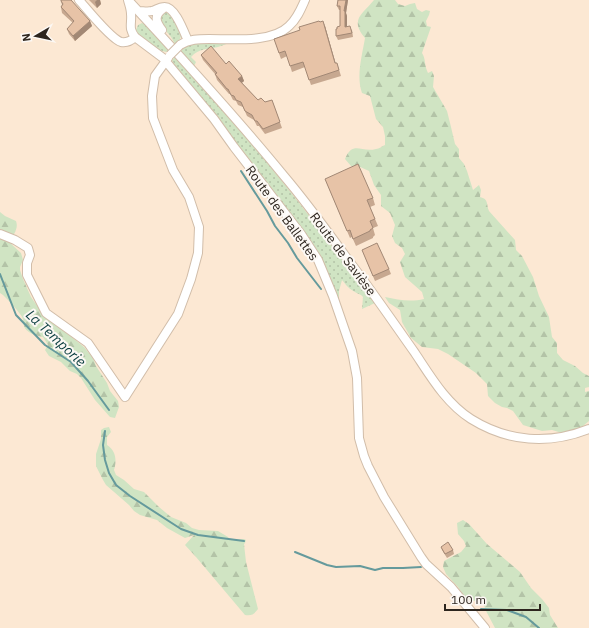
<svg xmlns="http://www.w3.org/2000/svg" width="589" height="628" viewBox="0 0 589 628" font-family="'IBM Plex Sans',sans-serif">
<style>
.grass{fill:url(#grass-dots)}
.forest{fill:url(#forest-firs)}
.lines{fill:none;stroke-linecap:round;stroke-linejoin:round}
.stream{stroke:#659a9c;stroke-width:2}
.minor-casing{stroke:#d1bda9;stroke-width:10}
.minor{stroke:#fff;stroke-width:8}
.minor-bridge-casing{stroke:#d1bda9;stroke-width:10;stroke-linecap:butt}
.minor-bridge{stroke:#fff;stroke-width:8}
.wall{fill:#c7a890}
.shaded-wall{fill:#a28875}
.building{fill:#e7c3a7;stroke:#a28875}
.labels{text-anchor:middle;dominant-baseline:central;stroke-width:4;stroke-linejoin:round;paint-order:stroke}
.street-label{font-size:13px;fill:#2d251e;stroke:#fcf8f4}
.water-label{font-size:14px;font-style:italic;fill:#0a3e40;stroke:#fcf8f4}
</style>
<defs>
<pattern id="grass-dots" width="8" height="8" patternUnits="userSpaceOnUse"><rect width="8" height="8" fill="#d0e4c3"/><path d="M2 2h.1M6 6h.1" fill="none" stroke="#b3c3a7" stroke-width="1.8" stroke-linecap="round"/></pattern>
<pattern id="forest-firs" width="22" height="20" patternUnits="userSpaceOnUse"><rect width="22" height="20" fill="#d0e4c3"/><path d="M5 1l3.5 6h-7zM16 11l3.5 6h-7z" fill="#b3c3a7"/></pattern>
</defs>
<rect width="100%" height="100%" fill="#fce8d3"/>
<path class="grass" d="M166,12C172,16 182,29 181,36C180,40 178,42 175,44L171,37L161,25L159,17L164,13Z
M142,23L147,25L170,50L166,52L159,50L141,38L136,30L138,25Z
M234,41C229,43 224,45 218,47C208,49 199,48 191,57L196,62L194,66L181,51L186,46L195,43Z
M176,56C207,92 239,128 269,165C306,210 340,257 375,303L362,309L363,297C361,294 358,294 355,292C349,289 346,285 342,280L339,291V300L336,297L320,259L176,68L172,60Z"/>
<path class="forest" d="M374,0H395L398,4L405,6L410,4L415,3L417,9L422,12L426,10L430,11L429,15L426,21L427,26L431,27L422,53C426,59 424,65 428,73L432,71L434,76L433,87L447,111L451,127L455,144L459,149V158L464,164L467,171L473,190L479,185L481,190L480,197C489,199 486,204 489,211L515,240L516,250L522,256L533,277L539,296L549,317L552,337L557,343V353L563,360L575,366L583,373L589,376V387L585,388V392L589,391V421L583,426L575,430L562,433L552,430L542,431L523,425L513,411L507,408L502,407L495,403L488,396L487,384L476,373L448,354L438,349L422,347L411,338L402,322L400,310L389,303L385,297C398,300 411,302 424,299L422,292L405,277L400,262L405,254L402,248L395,243L392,236L395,225L390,213L381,206V195L374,185L369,171L358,166H351L345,159C353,140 361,153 376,149C379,149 382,146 385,145V136L383,127L376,119L370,96L362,93C356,76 362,56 365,38C349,19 363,14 374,0Z
M0,212L5,216L16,221C19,229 13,235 9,242L21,253L23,260L20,267V270L23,279L31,297L42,313L84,347L93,358L96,366L107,383L110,391L118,401L119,407L115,418L110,417L95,400L81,378L77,374L70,371L61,362L49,356L45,350L48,345L43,337C37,336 26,333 24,326C22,321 25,320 20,314C15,307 9,301 3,295L0,293Z
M109,427L111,432L107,437V445C116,451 117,460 114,470L116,475L124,480L134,489L144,492L159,507L171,517L186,523L192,528L199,530L218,531L228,537L230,540L244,539L246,540L245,543L244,544L246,562L258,609C254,614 252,616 245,615L196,557L185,545L194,535L185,538L167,528L157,520L140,515L134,511L129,505L106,485L103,480L96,466V454L101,439V430L104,428Z
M463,520L469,524L487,544L520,572L531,588L542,599L549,608L550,615L558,628H495L485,609L484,604L481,597L475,601L466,599L458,587L446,574L443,567L444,561L461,552L466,546L464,541L458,534L457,523Z"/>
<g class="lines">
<path class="stream" d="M241,171L267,211L275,226L288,243L297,258L321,289
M0,274L16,315L45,345L71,362L88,381L109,410
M105,431L103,445L105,460L109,473L116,485L130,496L181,529L198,535L244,541
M295,552L327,565L336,567L360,566L375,570L383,568H403L421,567
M481,609L507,610L526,617L539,628"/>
<g class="minor-casing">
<path id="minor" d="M79,0C87,9 111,39 121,42C127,43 132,40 135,37
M128,0C129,4 131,9 131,14C132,24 128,28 135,37L163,58L168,64L214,119L234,147L301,234L318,260L333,296L352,351L357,378L359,438L364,456L368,466L384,497L421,557L426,564L451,587L485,628
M129,1C182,58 235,116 284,176C307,203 328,232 349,261C372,291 393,322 415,353C431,377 446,403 471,419C508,442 549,445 589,429
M139,11C143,11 147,12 152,11C156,10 159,7 164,7C175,6 184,32 188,41
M162,30C155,21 154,15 164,8
M180,45C189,39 199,39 209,39C232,39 272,43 289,26C297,19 301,9 305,0
M0,234L15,240L28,248L30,255L27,263V275L46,313L88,343L125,397L178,314L191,279L198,253L199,227L189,197L173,170L153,118L152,96L155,76L168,58"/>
</g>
<use href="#minor" class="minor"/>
<g class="minor-bridge-casing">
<path id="minor-bridge" d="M170,55L180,45"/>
</g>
<use href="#minor-bridge" class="minor-bridge"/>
</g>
<path class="wall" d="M89,0H100L101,4L97,8Z
M338,0H348L346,13L347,16V26L352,30L353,37L338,40L336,36L337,29L340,26V10H339L337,6Z
M61,1L90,21L92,26L75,41L69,34L67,29L73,23L62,13L61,7L62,5Z
M325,26L335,63H337L341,76L311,85L305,67L292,72L287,56L281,59L274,39Z
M201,55L226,64L242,76L244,81L242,83L258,100L265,102L272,100L282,128L265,134L259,126H257L254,120L247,116L243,107L238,105L236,101L233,100L230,94H229L217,80L215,74L203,60Z
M325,179L373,198L375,205L370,207L378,226L373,228L375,235L373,237V238L356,246L352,237L350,238Z
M362,250L389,269L391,274L375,281Z
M441,547L453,550L454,554L447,558L442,550Z"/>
<path class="shaded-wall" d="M97,0H100L101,4L97,8L95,2Z
M346,0H348L346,13L347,16V31L345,27L344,11Z
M90,21L92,26L75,41L73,36Z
M323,21L325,26L337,68L335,63Z
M242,76L244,81L240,84L238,79Z"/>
<path class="building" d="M61,0H71L90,21L73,36L67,29L74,21L61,7L63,4L61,1Z
M338,0H346L344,11H345V27L350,26L352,33L336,36V29H337V27L340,26V6H337Z
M319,21L320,22L323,21L335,63H337L339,70L309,80L303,62L290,66L285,51L279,53L274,39L300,30L299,27Z
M211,46L226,64L229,61L242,76L238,79L258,100L261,98L265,102L272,100L280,122L263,129L257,121H255L252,115L245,111L241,102L236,100L234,96L231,95L228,89H227L215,74L217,73L201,55Z
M358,164L373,198L367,200L375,219L370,221L373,228L370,230V231L353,239L350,230L347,231L325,179Z
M377,243L389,269L373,276L362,250Z
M448,542L453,550L445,554L441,547Z"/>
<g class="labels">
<g class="street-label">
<text transform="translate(282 213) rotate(54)">Route des Ballettes</text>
<text transform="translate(343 254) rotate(53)">Route de Savièse</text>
</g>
<g class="water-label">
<text transform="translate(56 338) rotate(43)">La Temporie</text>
</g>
</g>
<g transform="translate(36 36) rotate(261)" stroke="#fcf8f4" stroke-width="3" paint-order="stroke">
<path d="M0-3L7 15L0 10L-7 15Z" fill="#2d251e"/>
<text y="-6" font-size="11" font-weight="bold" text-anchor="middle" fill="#2d251e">N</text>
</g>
<path d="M445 604v6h95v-6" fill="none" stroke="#2d251e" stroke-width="2"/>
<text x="451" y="604" font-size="12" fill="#2d251e" stroke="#fcf8f4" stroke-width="3" paint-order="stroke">100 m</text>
</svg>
